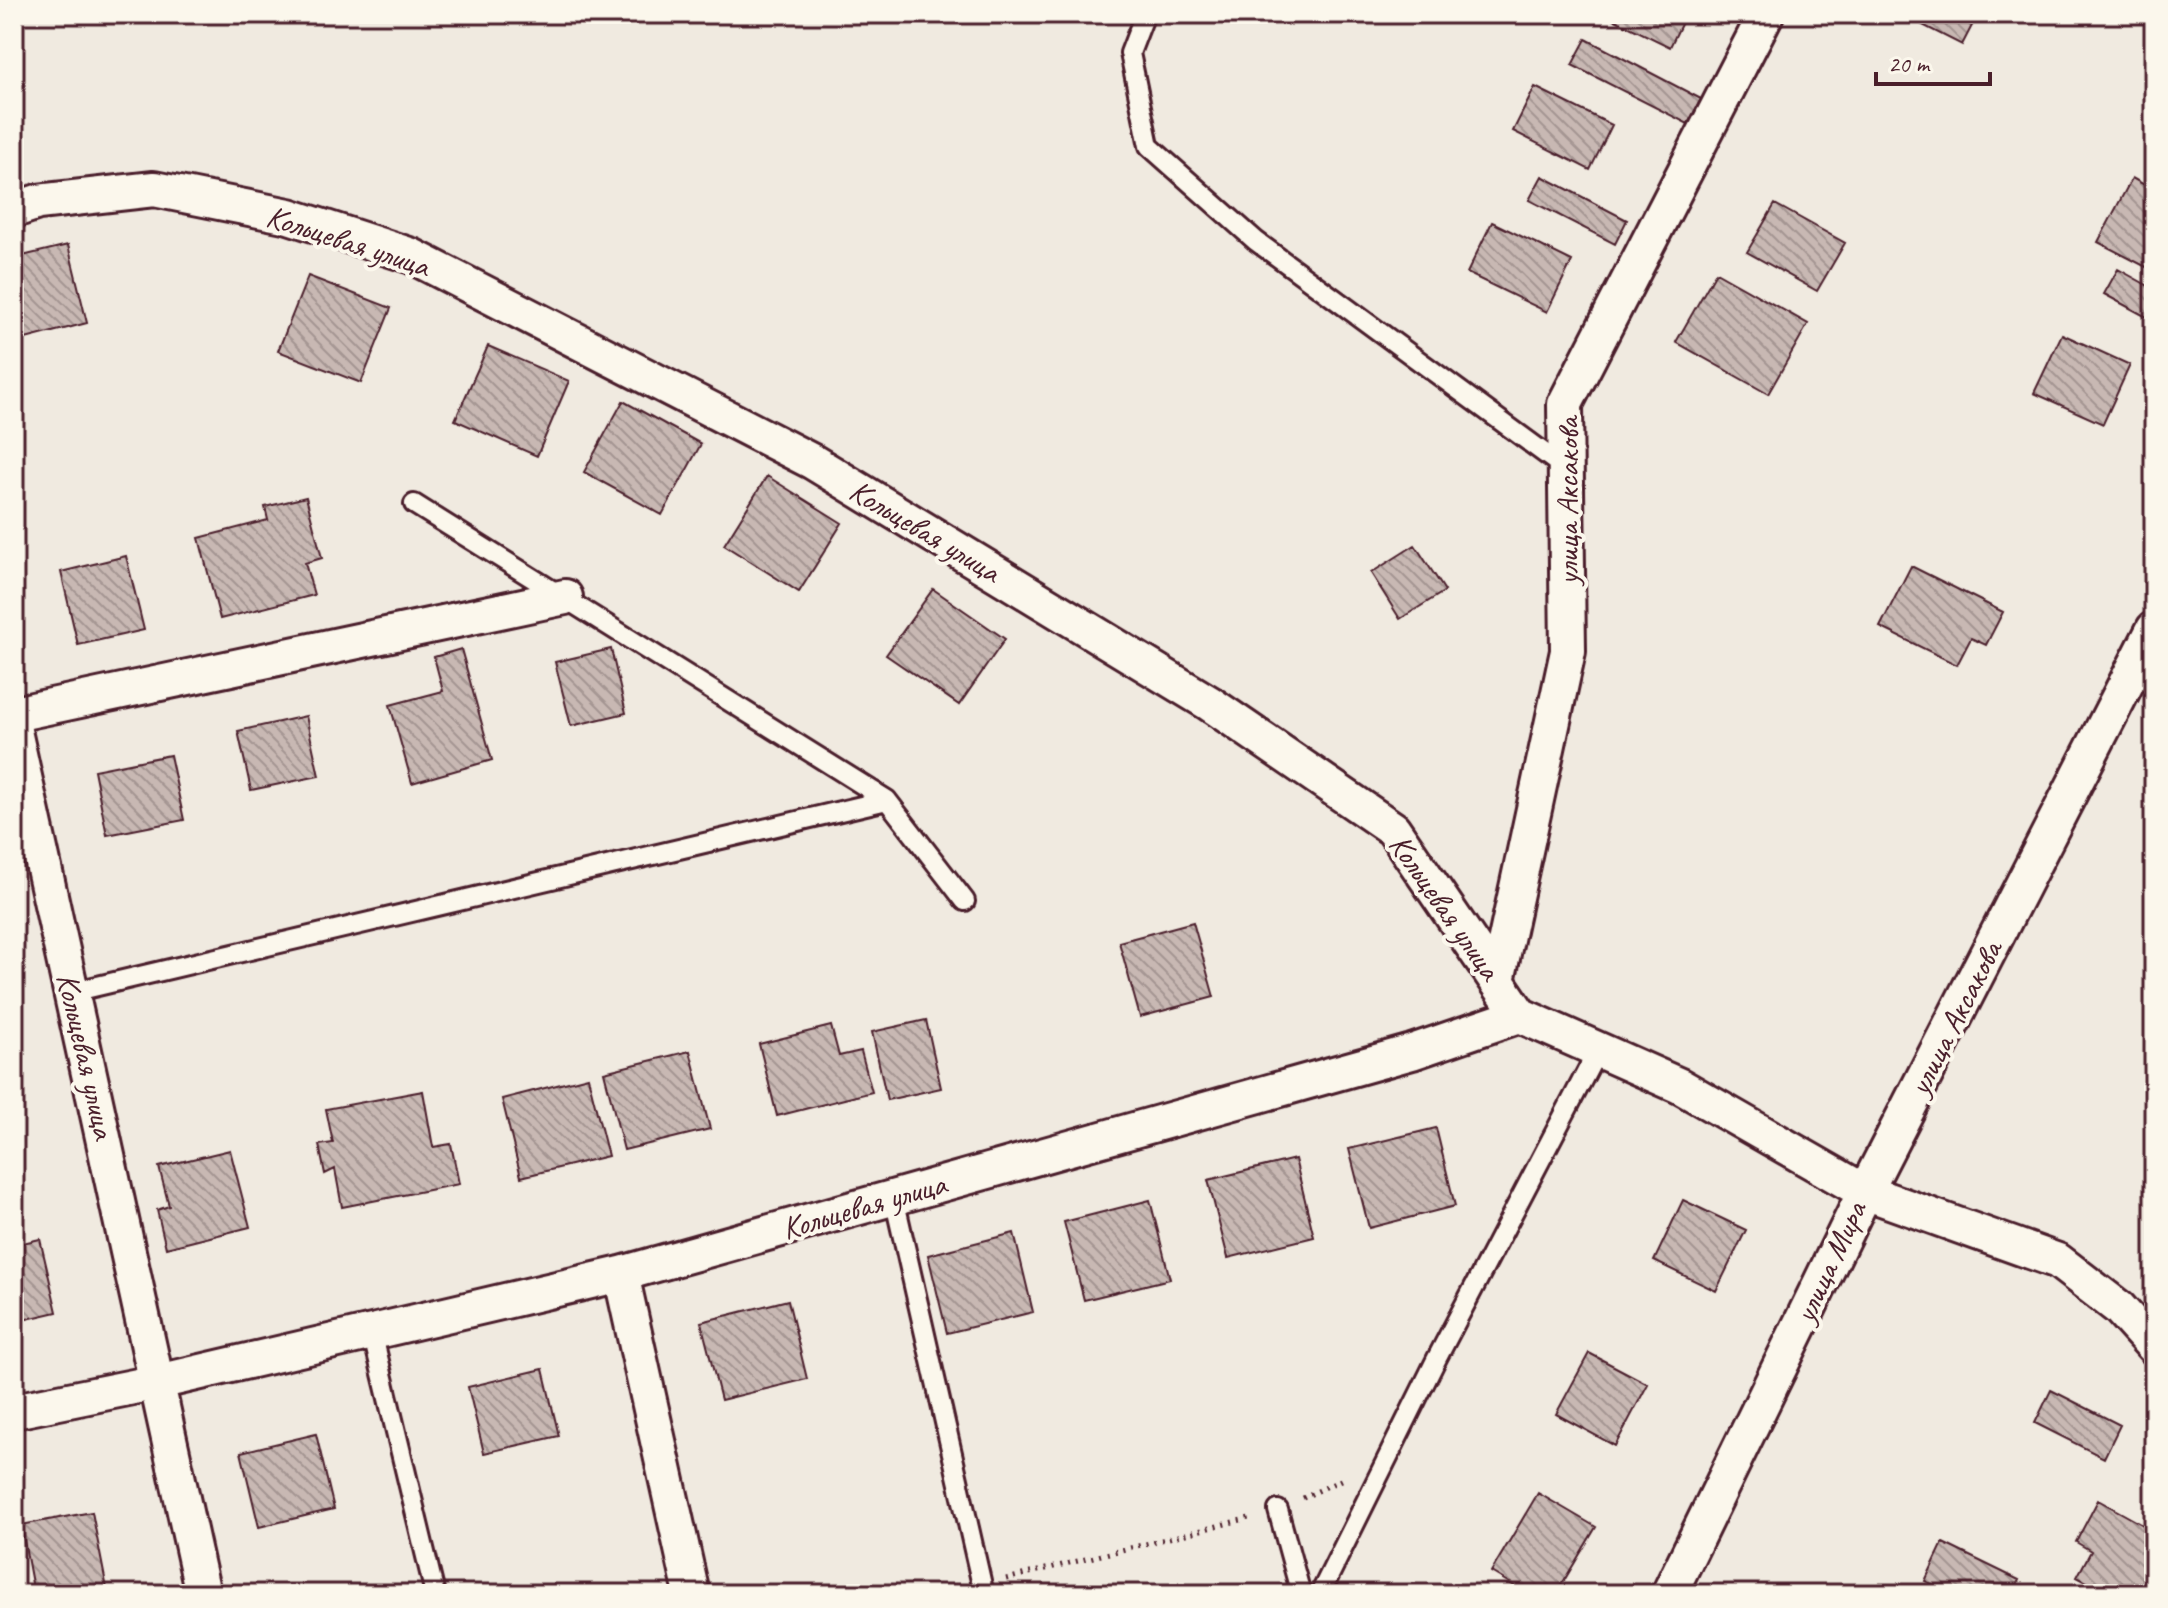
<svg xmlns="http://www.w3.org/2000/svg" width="2168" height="1608" viewBox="0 0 2168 1608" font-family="Caveat,sans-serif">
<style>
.building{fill:url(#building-back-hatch);stroke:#4a1f2b;stroke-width:2}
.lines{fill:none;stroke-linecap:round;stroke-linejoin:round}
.service-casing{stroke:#4a1f2b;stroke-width:24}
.minor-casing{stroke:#4a1f2b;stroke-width:40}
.path{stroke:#4a1f2b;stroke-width:5;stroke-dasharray:2 6;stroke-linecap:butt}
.service{stroke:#fbf7ec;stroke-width:18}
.minor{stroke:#fbf7ec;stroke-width:34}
.labels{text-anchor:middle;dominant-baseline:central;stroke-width:8;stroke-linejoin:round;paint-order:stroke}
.street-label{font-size:32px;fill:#4a1f2b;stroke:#fbf7ec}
</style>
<defs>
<pattern id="building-back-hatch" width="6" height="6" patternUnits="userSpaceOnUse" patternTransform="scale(2)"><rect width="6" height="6" fill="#c8b8b3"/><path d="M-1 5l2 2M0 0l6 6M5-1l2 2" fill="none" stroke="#a49592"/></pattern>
</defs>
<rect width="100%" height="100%" fill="#f0eae0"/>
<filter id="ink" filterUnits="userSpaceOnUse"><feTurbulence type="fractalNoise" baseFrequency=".0125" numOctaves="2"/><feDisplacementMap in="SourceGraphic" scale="16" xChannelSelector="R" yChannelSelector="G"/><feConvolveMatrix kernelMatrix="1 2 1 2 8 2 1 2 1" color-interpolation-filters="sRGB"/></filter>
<g filter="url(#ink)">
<path class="building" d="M1610,14H1686L1670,47L1609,17Z
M1901,14H1978L1962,45Z
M1586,39L1701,99L1688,124L1572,65Z
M1535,87L1612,125L1590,170L1513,131Z
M1542,176L1627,220L1615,244L1529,200Z
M2132,178L2154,190V271L2098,242Z
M1775,204L1845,243L1817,291L1747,252Z
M1492,222L1572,261L1547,312L1467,273Z
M68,245L87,323L14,342V258Z
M2118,269L2154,289V321L2104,294Z
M1716,272L1808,324L1768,394L1676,342Z
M308,276L391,308L361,383L278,351Z
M2062,334L2130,365L2103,424L2034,393Z
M488,346L569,381L537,456L455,420Z
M623,401L701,444L662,515L584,472Z
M767,476L842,523L799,592L724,545Z
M306,497L322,558L305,563L314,595L220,619L199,538L268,520L265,507Z
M1415,545L1445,591L1400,619L1371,573Z
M126,556L144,630L78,645L61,572Z
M1911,566L2003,612L1986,645L1971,638L1957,665L1880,627Z
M933,589L1005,639L959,705L886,655Z
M461,649L492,760L412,783L390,705L443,691L434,657Z
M611,649L626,713L571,726L555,662Z
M306,716L319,776L251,790L238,731Z
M170,755L184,820L107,835L94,770Z
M1193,922L1214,997L1140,1017L1119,942Z
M926,1020L941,1088L887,1100L872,1032Z
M831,1026L839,1056L861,1051L872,1092L777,1116L759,1044Z
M690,1051L710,1129L624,1150L604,1072Z
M588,1077L608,1156L521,1177L502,1099Z
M423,1091L433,1147L451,1144L459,1184L342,1207L335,1169L325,1174L319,1145L333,1143L326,1109Z
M1436,1128L1455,1206L1369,1228L1349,1149Z
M230,1150L250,1227L166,1248L157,1210L169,1206L159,1167Z
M1295,1159L1314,1237L1228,1258L1208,1180Z
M1150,1200L1170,1279L1084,1300L1064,1222Z
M1683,1200L1746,1230L1716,1291L1654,1261Z
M1014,1233L1033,1312L947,1333L928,1255Z
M40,1239L57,1312L14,1322V1245Z
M788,1300L807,1379L721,1400L701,1322Z
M1589,1353L1648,1384L1615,1446L1556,1414Z
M543,1369L559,1436L484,1453L468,1387Z
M2051,1390L2120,1425L2104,1458L2035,1423Z
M316,1434L334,1509L259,1527L241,1452Z
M1538,1493L1596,1527L1556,1594H1528L1491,1572Z
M2098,1500L2154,1531V1572L2142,1594H2109L2077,1577L2091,1551L2076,1542Z
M92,1512L108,1594H34L21,1525Z
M1943,1543L2019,1580L2012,1594H1952L1925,1581Z"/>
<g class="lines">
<g class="service-casing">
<path id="service" d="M1145,14L1130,53L1149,146L1256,241L1566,469
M414,504L887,800L965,901
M72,992L887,800
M894,1198L984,1594
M372,1332L435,1594
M1278,1510L1301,1594
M1320,1594L1437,1358L1598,1050"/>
</g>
<g class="minor-casing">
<path id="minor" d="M14,210L38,202L154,189L289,216L412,256L813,462L1209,703L1393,829L1520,1015
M2154,629L1865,1192L2058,1261L2119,1308L2154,1347
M14,714L565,597
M14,731L203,1594
M1497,981L1568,651L1565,404L1766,14
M1520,1015L1680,1086L1865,1192L1669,1594
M621,1274L692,1594
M14,1411L158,1382L621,1274L1412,1052L1520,1015"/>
</g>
<path class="path" d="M1303,1498L1345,1478
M1006,1579L1253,1517"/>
<use href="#service" class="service"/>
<use href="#minor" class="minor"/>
</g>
</g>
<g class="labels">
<g class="street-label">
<text transform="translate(348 241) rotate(18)">Кольцевая улица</text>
<text transform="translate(1567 501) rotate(-90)">улица Аксакова</text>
<text transform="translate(925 531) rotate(31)">Кольцевая улица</text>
<text transform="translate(1445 907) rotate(55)">Кольцевая улица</text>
<text transform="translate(1955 1018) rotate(-63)">улица Аксакова</text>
<text transform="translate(86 1056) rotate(77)">Кольцевая улица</text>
<text transform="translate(864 1206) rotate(-16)">Кольцевая улица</text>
<text transform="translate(1830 1262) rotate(-65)">улица Мира</text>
</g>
</g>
<rect width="2168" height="1608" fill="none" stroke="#fbf7ec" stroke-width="48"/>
<rect x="24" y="24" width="2120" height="1560" fill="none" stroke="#4a1f2b" stroke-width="3" filter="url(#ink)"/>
<path d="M1876 72v12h114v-12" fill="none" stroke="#4a1f2b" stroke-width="4"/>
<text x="1888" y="72" font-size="24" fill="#4a1f2b" stroke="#fbf7ec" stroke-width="6" paint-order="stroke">20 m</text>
</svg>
